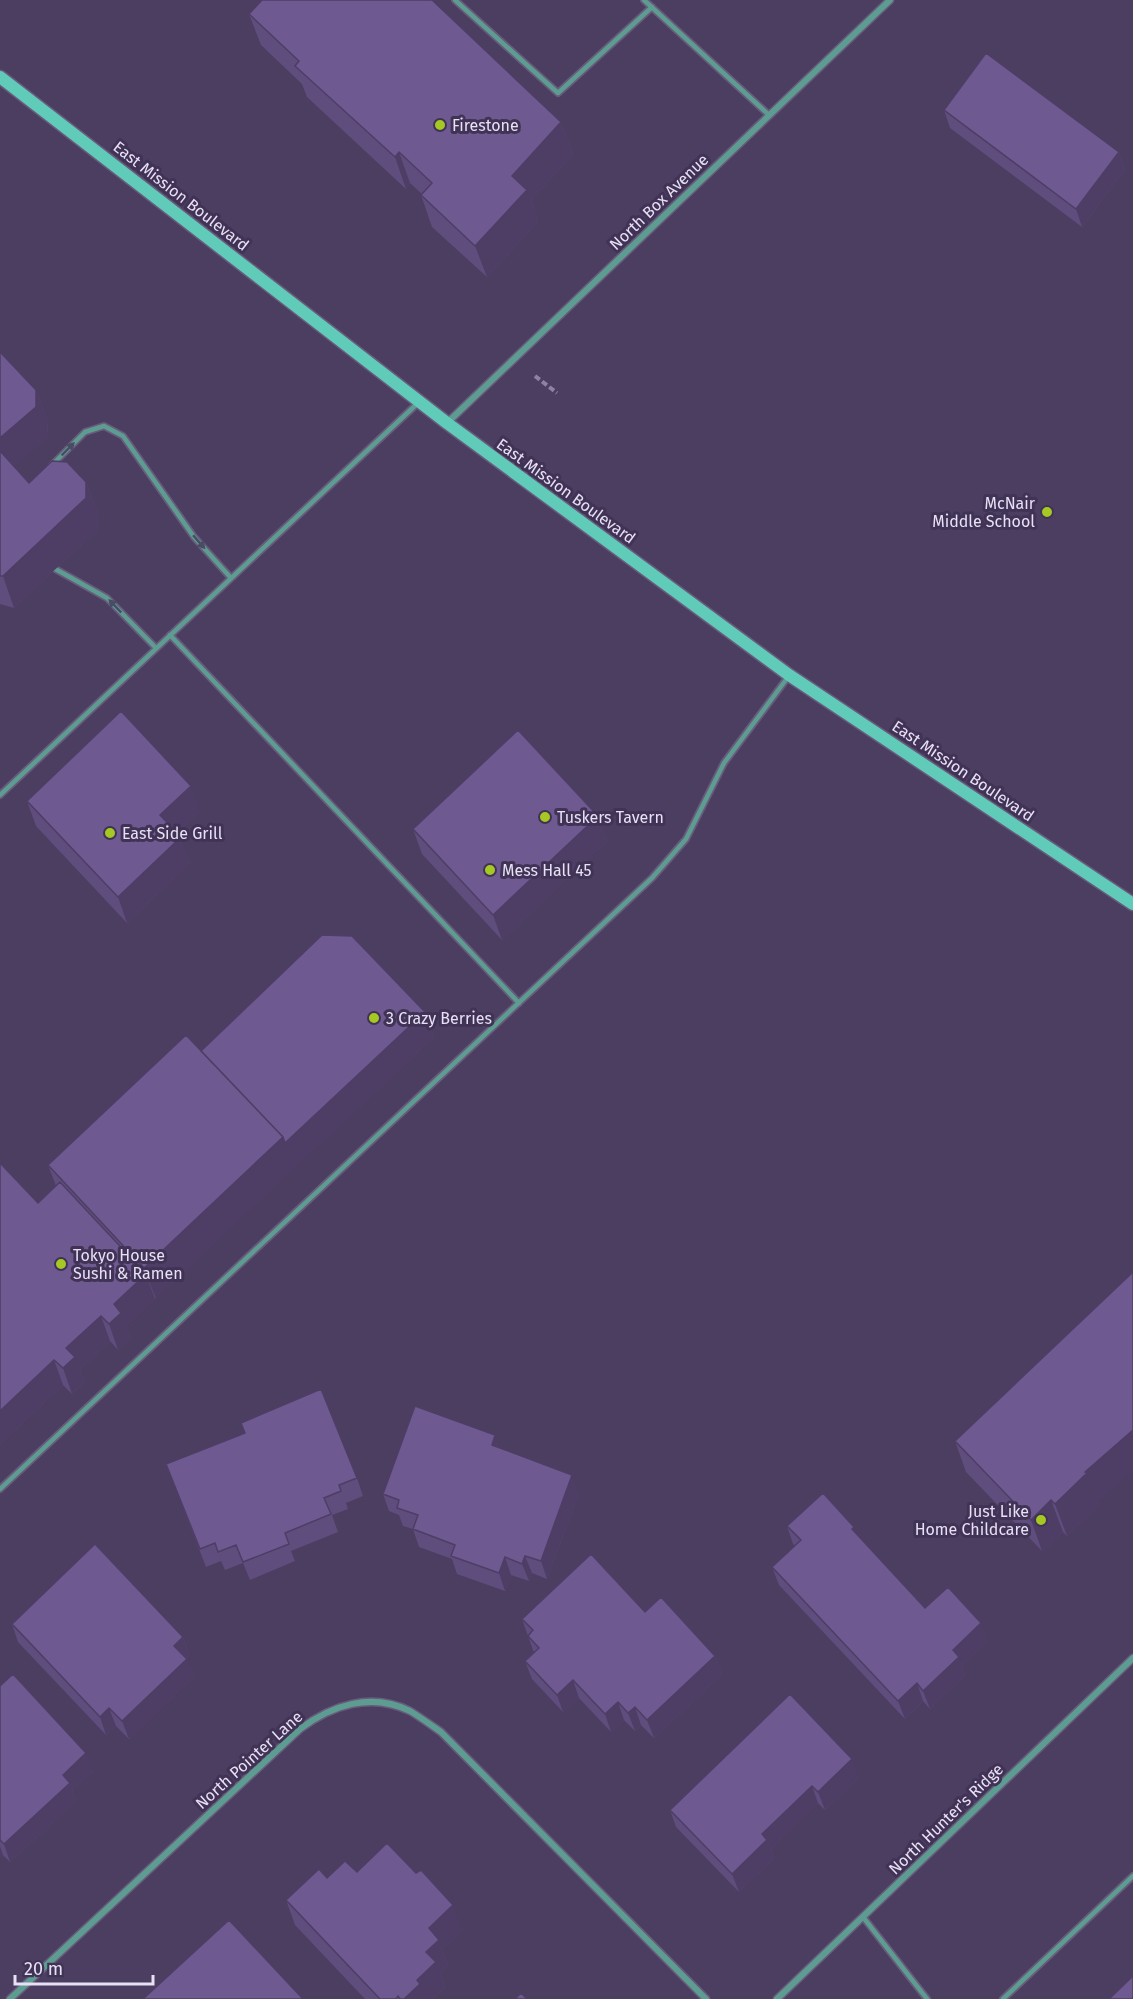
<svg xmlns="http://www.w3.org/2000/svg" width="1133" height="1999" viewBox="0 0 1133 1999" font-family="'Fira Sans',sans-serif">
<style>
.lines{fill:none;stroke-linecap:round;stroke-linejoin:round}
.lane-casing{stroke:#685b7c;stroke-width:8}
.street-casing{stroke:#685b7c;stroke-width:9}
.secondary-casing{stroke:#685b7c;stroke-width:15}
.path{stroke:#8d829f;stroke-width:4;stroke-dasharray:6 3;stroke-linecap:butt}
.lane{stroke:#5d9c91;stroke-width:4.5}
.street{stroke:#5d9c91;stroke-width:6}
.secondary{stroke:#61cbba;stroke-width:12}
.wall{fill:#5f4d7d}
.shaded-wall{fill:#4e3e66}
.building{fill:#6f5991;stroke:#4e3e66;stroke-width:1.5}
.oneway{fill:#484d65}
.poi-dot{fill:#a5c822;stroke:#413356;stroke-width:2}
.labels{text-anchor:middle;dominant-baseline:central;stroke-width:6;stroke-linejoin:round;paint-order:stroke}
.poi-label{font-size:16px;fill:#e8e1f6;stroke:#413356;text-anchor:start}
.street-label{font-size:16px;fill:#e8e1f6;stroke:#413356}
</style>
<rect width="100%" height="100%" fill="#4c3e61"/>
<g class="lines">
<g class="lane-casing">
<path id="lane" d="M455,0L558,93L652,7
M644,0L769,115
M52,465L85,432L104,426L123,436L194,537L231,578
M50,566L107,598L156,648
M170,635L519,1003
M0,795L419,402
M0,1489L652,878L686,839L724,763L788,677
M863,1917L927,1999
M1003,1999L1133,1876"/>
</g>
<g class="street-casing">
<path id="street" d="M447,423L890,0
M10,1999L300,1729C332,1705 371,1692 410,1711C420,1717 431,1725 441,1732L706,1999
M777,1999L1133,1658"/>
</g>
<g class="secondary-casing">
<path id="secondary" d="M0,77L447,423L789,675L1133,904"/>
</g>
<path class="path" d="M535,376L557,393"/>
<use href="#lane" class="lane"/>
<use href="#street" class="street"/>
<use href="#secondary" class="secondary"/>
</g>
<path class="wall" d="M249,14L561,122L573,154L531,200L538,221L487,277L432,227L421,195L422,194L410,183L406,189L307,97L302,84L261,45Z
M944,110L1119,152L1125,170L1082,227L950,128Z
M0,352L36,390L48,421L47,438L14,466L29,483L86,482L98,514L97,530L14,608L0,604Z
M27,801L200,811L177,833L191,862L127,923L36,826Z
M598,816L607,841L502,940L422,854L413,829Z
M425,1012L434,1037L126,1326L131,1338L118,1350L110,1341L80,1369L84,1382L72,1394L63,1385L0,1445V1163L38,1203L56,1186L48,1165L201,1051Z
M955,1441L1098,1502L1099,1505L1067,1536L1063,1532L1042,1551L966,1472Z
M500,1448L579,1493L547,1579L532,1573L529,1581L511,1575L505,1591L457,1574L452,1559L419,1547L413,1529L403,1526L399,1515L389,1511L383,1494Z
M166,1464L357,1478L363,1496L346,1503L348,1509L332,1515L338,1532L291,1551L295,1561L250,1580L243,1563L225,1570L221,1561L206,1567Z
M787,1526L858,1536L925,1608L988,1641L962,1665L965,1675L930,1709L923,1701L905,1719L779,1585L772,1567L795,1546L793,1544Z
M645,1612L715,1656L722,1674L654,1738L641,1725L635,1731L624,1720L611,1732L579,1698L563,1712L532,1679L525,1661L534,1653L522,1619Z
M12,1624L183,1637L189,1655L186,1658L194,1677L129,1739L116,1726L106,1735L18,1642Z
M0,1686L93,1771L72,1790L76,1801L10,1862L3,1855L0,1857Z
M859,1777L825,1810L818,1803L771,1849L774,1858L739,1892L676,1827L670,1810Z
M357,1872L463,1930L442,1949L448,1965L440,1972L445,1987L433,1999H365L295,1925L286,1900Z"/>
<path class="shaded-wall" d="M561,122L573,154L531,200L538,221L487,277L475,246L512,176Z
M399,152L410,183L406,189L395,157Z
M1119,152L1125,170L1082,227L1076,209Z
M36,390L48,421L47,438L5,475L0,462V438Z
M86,482L98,514L97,530L14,608L3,576Z
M191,786L200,811L170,840L160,815Z
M598,816L607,841L502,940L493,915Z
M181,837L191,862L127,923L118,897Z
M425,1012L434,1037L156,1299L144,1268L283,1137Z
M146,1274L155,1299L126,1326L131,1338L118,1350L109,1324L114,1304Z
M101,1316L110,1341L80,1369L84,1382L72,1394L63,1368L66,1348Z
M54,1360L63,1385L0,1445V1411Z
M1133,1430V1471L1098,1502L1099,1505L1067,1536L1055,1504L1085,1472Z
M495,1435L501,1453L492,1445Z
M572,1475L579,1493L547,1579L541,1561Z
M1051,1500L1063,1532L1042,1551L1031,1520Z
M854,1527L861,1544L852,1529Z
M525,1556L532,1573L529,1581L522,1564Z
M505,1557L511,1575L505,1591L499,1573Z
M981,1623L988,1641L962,1665L965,1675L930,1709L923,1691L953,1650Z
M183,1637L189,1655L180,1663L174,1646Z
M715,1656L722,1674L654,1738L647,1720Z
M187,1659L194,1677L129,1739L122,1721Z
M573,1680L579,1698L563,1712L557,1695Z
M917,1683L923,1701L905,1719L898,1701Z
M618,1702L624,1720L611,1732L605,1714Z
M635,1707L641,1725L635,1731L628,1713Z
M109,1708L116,1726L106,1735L100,1717Z
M86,1753L93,1771L72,1790L76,1801L10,1862L4,1844L63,1775Z
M852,1759L859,1777L825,1810L818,1792Z
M812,1786L818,1803L771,1849L774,1858L739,1892L732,1874L762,1834Z
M0,1846L3,1855L0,1857Z
M453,1905L463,1930L442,1949L448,1965L440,1972L445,1987L433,1999H404L417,1980L426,1952L429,1928Z"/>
<path class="building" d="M262,0H432L561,122L512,176L527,190L475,246L421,195L432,183L399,152L395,157L295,66L299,61L249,14Z
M986,53L1119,152L1076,209L944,110Z
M0,352L36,390V407L0,438Z
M0,451L29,483L52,461L67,462L86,482V498L3,576H0Z
M121,711L191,786L160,815L181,837L118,897L27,801Z
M518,730L598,816L493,915L413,829Z
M322,935L352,936L425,1012L285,1143L283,1137L201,1051Z
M186,1035L283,1137L144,1268L48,1165Z
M0,1163L38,1203L60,1182L146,1274L114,1304L121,1313L109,1324L101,1316L66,1348L75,1357L63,1368L54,1360L0,1411Z
M1133,1272V1430L1085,1472L1087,1473L1055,1504L1051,1500L1031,1520L955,1441Z
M321,1389L357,1478L339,1485L341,1491L324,1498L331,1514L285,1533L289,1544L243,1562L236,1545L218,1552L215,1543L200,1549L166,1464L245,1433L241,1423Z
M415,1406L495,1435L492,1445L572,1475L541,1561L525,1556L522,1564L505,1557L499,1573L451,1556L455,1545L413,1529L418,1515L397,1508L399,1500L383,1494Z
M823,1493L854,1527L852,1529L925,1608L948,1587L981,1623L953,1650L959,1657L923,1691L917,1683L898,1701L772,1567L801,1540L787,1526Z
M95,1544L183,1637L174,1646L187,1659L122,1721L109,1708L100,1717L12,1624Z
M591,1554L645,1612L661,1597L715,1656L647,1720L635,1707L628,1713L618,1702L605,1714L573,1680L557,1695L525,1661L539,1648L528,1636L533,1630L522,1619Z
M13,1674L86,1753L63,1775L70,1783L4,1844L0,1840V1686Z
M790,1694L852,1759L818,1792L812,1786L762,1834L767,1840L732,1874L670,1810Z
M387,1843L416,1873L421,1870L453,1905L429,1928L439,1940L426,1952L436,1962L417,1980L420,1984L404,1999H400L398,1996L396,1999H380L286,1900L319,1869L327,1878L345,1861L357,1872Z
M229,1920L303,1999H143Z
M1133,1976V1999H1109Z
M521,1993L527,1999H515Z"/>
<defs><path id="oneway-solid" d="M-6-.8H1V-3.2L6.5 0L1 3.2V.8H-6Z" transform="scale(1.5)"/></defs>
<g class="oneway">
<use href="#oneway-solid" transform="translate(68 449) rotate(-45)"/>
<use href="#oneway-solid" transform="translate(199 542) rotate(49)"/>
<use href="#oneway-solid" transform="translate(115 606) rotate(-134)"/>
</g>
<g class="poi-dot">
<circle cx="440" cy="125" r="6"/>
<circle cx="1047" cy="512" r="6"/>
<circle cx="545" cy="817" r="6"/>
<circle cx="110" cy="833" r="6"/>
<circle cx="490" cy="870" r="6"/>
<circle cx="374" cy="1018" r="6"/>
<circle cx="61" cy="1264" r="6"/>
<circle cx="1041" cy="1520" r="6"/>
</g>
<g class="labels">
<g class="poi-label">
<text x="452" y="125">Firestone</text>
<text x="1035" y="503" text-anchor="end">McNair<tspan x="1035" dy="18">Middle School</tspan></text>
<text x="557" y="817">Tuskers Tavern</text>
<text x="122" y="833">East Side Grill</text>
<text x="502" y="870">Mess Hall 45</text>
<text x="386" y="1018">3 Crazy Berries</text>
<text x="73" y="1255">Tokyo House<tspan x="73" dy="18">Sushi &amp; Ramen</tspan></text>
<text x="1029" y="1511" text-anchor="end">Just Like<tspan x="1029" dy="18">Home Childcare</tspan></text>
</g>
<g class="street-label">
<text transform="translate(181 196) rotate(38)">East Mission Boulevard</text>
<text transform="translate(659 202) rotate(-44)">North Box Avenue</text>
<text transform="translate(566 491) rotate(36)">East Mission Boulevard</text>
<text transform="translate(963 771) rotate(34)">East Mission Boulevard</text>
<text transform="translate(249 1760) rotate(-42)">North Pointer Lane</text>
<text transform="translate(946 1819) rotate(-44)">North Hunter's Ridge</text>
</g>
</g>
<path d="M15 1975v9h138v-9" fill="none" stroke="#e8e1f6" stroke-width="3"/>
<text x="24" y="1975" font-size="18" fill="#e8e1f6" stroke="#413356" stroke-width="4.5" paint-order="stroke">20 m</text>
</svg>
